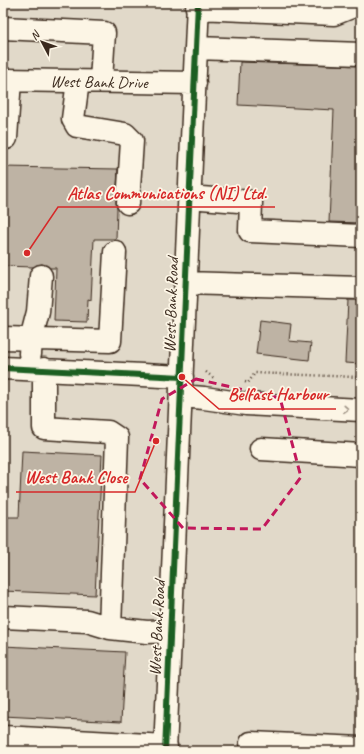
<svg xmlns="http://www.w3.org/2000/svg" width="364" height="754" viewBox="0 0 364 754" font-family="Caveat,sans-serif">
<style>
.built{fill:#e1d9c9}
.building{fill:#beb3a4;stroke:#3b2a1e}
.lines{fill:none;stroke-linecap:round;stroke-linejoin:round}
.minor-casing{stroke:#3b2a1e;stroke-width:25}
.path{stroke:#3b2a1e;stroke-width:2.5;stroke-dasharray:1 3;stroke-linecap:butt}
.minor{stroke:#fcf5e5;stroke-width:22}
.cycleway-casing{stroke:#fcf5e5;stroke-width:8}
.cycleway{stroke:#1b5e20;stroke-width:6}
.oneway{stroke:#9c9082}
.marked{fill:none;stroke:#c2185b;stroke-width:3;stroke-dasharray:8 5;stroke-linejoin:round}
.labels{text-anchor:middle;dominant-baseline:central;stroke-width:3.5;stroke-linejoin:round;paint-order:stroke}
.street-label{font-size:17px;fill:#3b2a1e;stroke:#fcf5e5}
.leader{fill:none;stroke:#d62828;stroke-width:1.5}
.callout-dot{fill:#d62828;stroke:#fcf5e5;stroke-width:1.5}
.callout-label{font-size:18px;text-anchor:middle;font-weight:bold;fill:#d62828;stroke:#fcf5e5;stroke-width:3.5;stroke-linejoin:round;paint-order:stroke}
</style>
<rect width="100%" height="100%" fill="#f0e9d9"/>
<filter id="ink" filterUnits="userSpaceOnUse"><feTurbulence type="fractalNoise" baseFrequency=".025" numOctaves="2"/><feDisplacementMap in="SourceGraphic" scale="8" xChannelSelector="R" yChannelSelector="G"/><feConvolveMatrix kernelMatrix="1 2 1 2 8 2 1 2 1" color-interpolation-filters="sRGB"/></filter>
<g filter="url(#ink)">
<path class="built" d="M3,3H361V751H3Z"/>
<path class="building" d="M240,62L361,66V223L329,222L334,110L238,105Z
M3,167L118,169L116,202L117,209L116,239H94L91,300L88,299L87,322L54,321L56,268H50L42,264L33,267L3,266Z
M348,300H361V364L345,363Z
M260,320L291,324L289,341L311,343L309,360L256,354Z
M22,451L102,455L95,595L3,591V517H19Z
M3,646L125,652L121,722L3,716Z"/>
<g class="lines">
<g class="minor-casing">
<path id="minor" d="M197,8L334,14L361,3
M3,28L104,33L101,81
M196,48L361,54
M3,80L195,83
M78,81L73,119L77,126L125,134L132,141L128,203
M6,138L10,80
M189,197L251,202L250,231L361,236
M185,283L361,288
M3,338L110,341L115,252
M30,354L31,339L38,312L41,276
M3,368L182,377
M44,369V428L108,432L117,438L110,628
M181,396L204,398L246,404L361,410
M261,449L361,455
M3,617L87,621L110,628L147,632L170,631
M3,737L166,746
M251,743L361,748
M165,751L198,3"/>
</g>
<path class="path" d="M206,372L215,379
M245,382L248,383L255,373L357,377L361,381"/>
<use href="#minor" class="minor"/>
<g class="cycleway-casing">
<path id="cycleway" d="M3,368L182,377
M165,751L198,3"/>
</g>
<use href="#cycleway" class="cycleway"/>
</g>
<defs><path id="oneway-chevron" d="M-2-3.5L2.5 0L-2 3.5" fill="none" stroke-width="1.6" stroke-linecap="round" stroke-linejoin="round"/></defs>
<use class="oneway" href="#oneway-chevron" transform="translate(346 409) rotate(3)"/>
</g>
<path class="marked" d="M196,379L280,398L301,477L262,529L183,528L140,479L162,399Z"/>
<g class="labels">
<g class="street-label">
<text transform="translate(99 82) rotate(1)">West Bank Drive</text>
<text transform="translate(171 305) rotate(-88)">West Bank Road</text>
<text transform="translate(157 628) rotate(-87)">West Bank Road</text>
</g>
</g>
<path class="leader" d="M27 253L58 207H275M182 377L219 409H336M156 441L135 492H16"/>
<g class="callout-dot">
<circle cx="27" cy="253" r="4"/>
<circle cx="182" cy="377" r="4"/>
<circle cx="156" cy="441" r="4"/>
</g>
<g class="callout-label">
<text x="167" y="199">Atlas Communications (NI) Ltd.</text>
<text x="278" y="400">Belfast Harbour</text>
<text x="76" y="483">West Bank Close</text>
</g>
<rect width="364" height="754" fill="none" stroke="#fcf5e5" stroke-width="16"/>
<rect x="8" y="8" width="348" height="738" fill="none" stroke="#3b2a1e" stroke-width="1.5" filter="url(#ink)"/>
<g transform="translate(42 42) rotate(311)" stroke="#fcf5e5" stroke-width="3" paint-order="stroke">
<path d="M0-3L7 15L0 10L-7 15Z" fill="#3b2a1e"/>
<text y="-6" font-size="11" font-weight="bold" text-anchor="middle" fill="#3b2a1e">N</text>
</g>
</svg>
